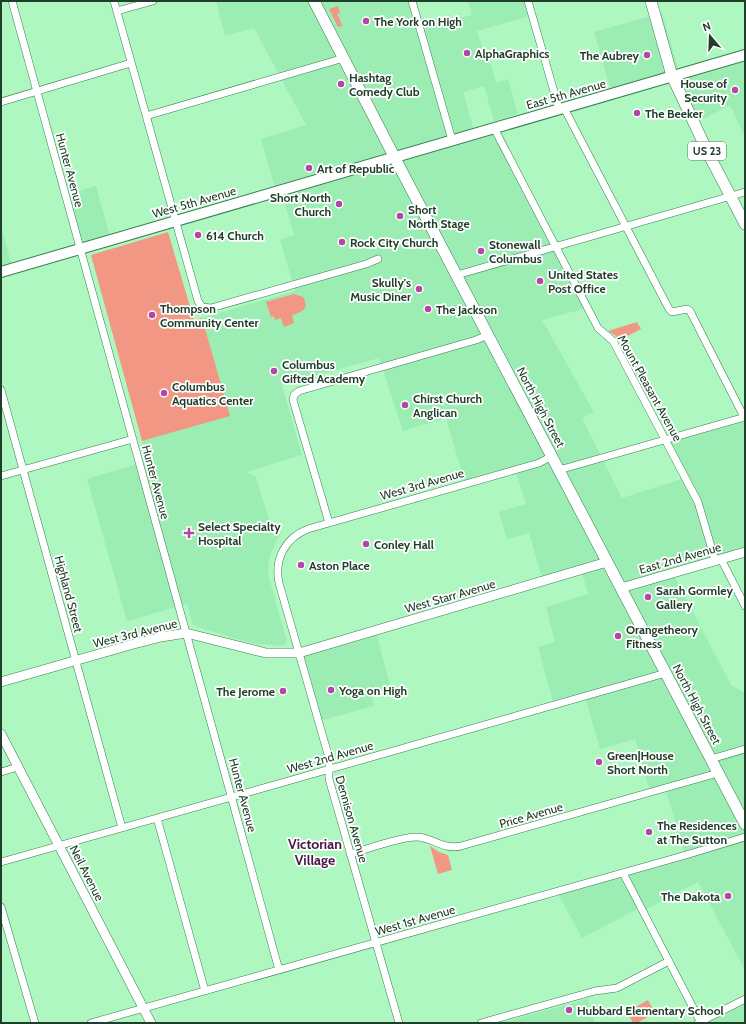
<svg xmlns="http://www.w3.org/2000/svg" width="746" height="1024" viewBox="0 0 746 1024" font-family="Cabin,sans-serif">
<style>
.built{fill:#9cedb3}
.green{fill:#f29784}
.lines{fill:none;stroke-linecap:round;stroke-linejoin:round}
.minor-casing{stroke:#367d4e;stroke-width:8}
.tertiary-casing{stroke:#367d4e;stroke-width:10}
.secondary-casing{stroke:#367d4e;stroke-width:12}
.primary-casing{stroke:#367d4e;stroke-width:12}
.minor{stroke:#fff;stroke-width:7}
.tertiary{stroke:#fff;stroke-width:9}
.secondary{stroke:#fff;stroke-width:10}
.primary{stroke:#fff;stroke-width:11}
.poi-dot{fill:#b347a6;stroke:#fff;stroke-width:1.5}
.labels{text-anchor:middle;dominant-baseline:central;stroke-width:3.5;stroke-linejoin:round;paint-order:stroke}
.shield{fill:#fff;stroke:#637869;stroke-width:1}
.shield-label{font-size:11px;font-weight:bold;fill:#203e29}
.poi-label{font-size:12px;font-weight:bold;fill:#203e29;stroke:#fff;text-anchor:start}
.street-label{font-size:12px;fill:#203e29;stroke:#fff}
.quarter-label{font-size:14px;font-weight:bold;fill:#4c1846;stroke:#fff}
</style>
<rect width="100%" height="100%" fill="#aef7c1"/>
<path class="built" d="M216,1H412L420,29L472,15L468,1H528L532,15L477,31L486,59L491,65L496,83L508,79L518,114L494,121L484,86L463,92L474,131L490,127L587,308L542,320L594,412L582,418L622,498L685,478L666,438L745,417V551L672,572L731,685L745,693V970L698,882L641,912L639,908L582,938L557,892L685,855L665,787L650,791L635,739L600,749L585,696L554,705L538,647L555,642L546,607L588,594L581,569L543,581L529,533L507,539L499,512L526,504L515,469L465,483L446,418L403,431L379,358L282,385L302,455L246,472L256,477L272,530L281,535L277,539L270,556L268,568L269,578L287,641L284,646L259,644L244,641L198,627L192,624L187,604L127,621L87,479L147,461L142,441L230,416L202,318L295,291L280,240L294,235L281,190L276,192L261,139L306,125L254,28L225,36Z
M662,13L680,75L745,55V137L730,105L694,124L671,77L612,94L594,32Z
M96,186L111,240L80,249L65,195Z
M1,227L13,269L1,272Z
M375,629L391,689L371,694L374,706L319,721L300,650Z
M745,997V1023H699Z
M588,998L595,1023H500L581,1001Z"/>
<path class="green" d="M338,6L340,13L337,14L338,17H339L342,26L338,27L329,9Z
M168,232L194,320L202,318L230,416L142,441L91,255Z
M294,294L303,297C310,309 302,312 292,315L294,323L284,327L281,318L275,320L274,316L271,317L266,302Z
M637,322L641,329L618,341L615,335L608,331Z
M430,846L439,852L448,855L452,870L438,874Z
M648,1000L655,1013L637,1023H633L627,1012Z"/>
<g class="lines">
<g class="minor-casing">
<path id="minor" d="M12,1L279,970
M114,1L198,301L202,307L211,308L366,264L378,259
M412,1L452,140
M528,1L559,109
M117,11L153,1
M1,102L131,63
M564,108L669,309L672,312L687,309L690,311L744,417
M146,116L344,58
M494,128L598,328L613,341L698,502L715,560
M457,275L745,192
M1,390L122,828
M559,470L745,417
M1,476L133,439
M329,523L293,400L294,395L299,391L476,340L488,335
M721,559L745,606
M711,759L745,749
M1,772L18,767
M157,818L205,991
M350,854C368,849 399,837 416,837C433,837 442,850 461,846L718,773
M1,862L281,783L666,673
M623,873L701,1023
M1,907L35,1023
M91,1023L686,855L745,837
M399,1023L329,779V758L279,583C274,559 285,538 308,529L539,463L552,456
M481,1023L595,991L617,988L669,961
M698,1023L745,999"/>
</g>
<g class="tertiary-casing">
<path id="tertiary" d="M621,588L745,552
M1,682L130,645L161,637L186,633L266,653H299L607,562
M1,734L151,1023"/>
</g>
<g class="secondary-casing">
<path id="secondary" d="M1,272L745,55"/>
</g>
<g class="primary-casing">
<path id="primary" d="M314,1L399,166L745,824
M651,1L672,76L710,157L745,224"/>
</g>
<use href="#minor" class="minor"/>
<use href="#tertiary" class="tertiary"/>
<use href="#secondary" class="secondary"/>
<use href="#primary" class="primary"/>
</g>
<g class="poi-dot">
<circle cx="366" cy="21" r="4"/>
<circle cx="467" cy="53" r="4"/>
<circle cx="647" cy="55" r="4"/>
<circle cx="341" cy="84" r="4"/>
<circle cx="735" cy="90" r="4"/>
<circle cx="637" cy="113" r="4"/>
<circle cx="309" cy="168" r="4"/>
<circle cx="339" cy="204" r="4"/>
<circle cx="400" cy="216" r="4"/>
<circle cx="198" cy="235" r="4"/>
<circle cx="342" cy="242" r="4"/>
<circle cx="481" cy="251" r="4"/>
<circle cx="540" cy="281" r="4"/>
<circle cx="419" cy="289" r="4"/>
<circle cx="428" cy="309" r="4"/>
<circle cx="152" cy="315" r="4"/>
<circle cx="274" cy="371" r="4"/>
<circle cx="164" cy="393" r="4"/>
<circle cx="405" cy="405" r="4"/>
<path d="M187 527h4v4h4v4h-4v4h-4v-4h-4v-4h4z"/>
<circle cx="366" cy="544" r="4"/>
<circle cx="301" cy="565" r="4"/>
<circle cx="648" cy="597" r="4"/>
<circle cx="618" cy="636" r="4"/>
<circle cx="331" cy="690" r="4"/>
<circle cx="283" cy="691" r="4"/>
<circle cx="599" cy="762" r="4"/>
<circle cx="649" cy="832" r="4"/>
<circle cx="728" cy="896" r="4"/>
<circle cx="569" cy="1010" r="4"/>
</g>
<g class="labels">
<rect class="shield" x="688" y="142" width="38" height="18" rx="3"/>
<g class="shield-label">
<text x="707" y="151">US 23</text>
</g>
<g class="poi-label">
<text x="374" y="21">The York on High</text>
<text x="475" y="53">AlphaGraphics</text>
<text x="639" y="55" text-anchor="end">The Aubrey</text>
<text x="349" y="77">Hashtag<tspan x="349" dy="14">Comedy Club</tspan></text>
<text x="727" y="83" text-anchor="end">House of<tspan x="727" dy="14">Security</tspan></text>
<text x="645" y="113">The Beeker</text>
<text x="317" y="168">Art of Republic</text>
<text x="331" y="197" text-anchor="end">Short North<tspan x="331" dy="14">Church</tspan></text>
<text x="408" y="209">Short<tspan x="408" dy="14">North Stage</tspan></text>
<text x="206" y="235">614 Church</text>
<text x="350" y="242">Rock City Church</text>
<text x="489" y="244">Stonewall<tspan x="489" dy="14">Columbus</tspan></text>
<text x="548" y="274">United States<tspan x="548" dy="14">Post Office</tspan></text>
<text x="411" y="282" text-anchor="end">Skully's<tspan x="411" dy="14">Music Diner</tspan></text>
<text x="160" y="308">Thompson<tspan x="160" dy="14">Community Center</tspan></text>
<text x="436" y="309">The Jackson</text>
<text x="282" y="364">Columbus<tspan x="282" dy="14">Gifted Academy</tspan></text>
<text x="172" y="386">Columbus<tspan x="172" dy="14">Aquatics Center</tspan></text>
<text x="413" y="398">Chirst Church<tspan x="413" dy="14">Anglican</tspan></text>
<text x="198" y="526">Select Specialty<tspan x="198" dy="14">Hospital</tspan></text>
<text x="374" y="544">Conley Hall</text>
<text x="309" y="565">Aston Place</text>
<text x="656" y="590">Sarah Gormley<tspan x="656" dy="14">Gallery</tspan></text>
<text x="626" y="629">Orangetheory<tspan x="626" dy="14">Fitness</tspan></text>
<text x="339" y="690">Yoga on High</text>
<text x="275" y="691" text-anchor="end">The Jerome</text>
<text x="607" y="755">Green|House<tspan x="607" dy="14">Short North</tspan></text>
<text x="657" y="825">The Residences<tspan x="657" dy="14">at The Sutton</tspan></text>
<text x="720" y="896" text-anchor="end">The Dakota</text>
<text x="577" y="1010">Hubbard Elementary School</text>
</g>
<g class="street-label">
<text transform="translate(566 94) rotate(-16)">East 5th Avenue</text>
<text transform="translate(70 170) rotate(75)">Hunter Avenue</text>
<text transform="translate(194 202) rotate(-16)">West 5th Avenue</text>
<text transform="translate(650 388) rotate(61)">Mount Pleasant Avenue</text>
<text transform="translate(541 407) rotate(62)">North High Street</text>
<text transform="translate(156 482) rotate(75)">Hunter Avenue</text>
<text transform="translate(422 484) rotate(-16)">West 3rd Avenue</text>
<text transform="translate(680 558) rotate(-16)">East 2nd Avenue</text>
<text transform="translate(69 594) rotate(75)">Highland Street</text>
<text transform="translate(450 596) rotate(-16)">West Starr Avenue</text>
<text transform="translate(135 633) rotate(-14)">West 3rd Avenue</text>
<text transform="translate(697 704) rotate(62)">North High Street</text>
<text transform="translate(330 757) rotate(-16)">West 2nd Avenue</text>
<text transform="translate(243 795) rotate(75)">Hunter Avenue</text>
<text transform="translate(531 815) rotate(-16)">Price Avenue</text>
<text transform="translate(352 819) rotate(74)">Dennison Avenue</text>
<text transform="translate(87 873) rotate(63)">Neil Avenue</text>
<text transform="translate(415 920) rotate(-16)">West 1st Avenue</text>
</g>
<g class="quarter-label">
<text x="315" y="844">Victorian<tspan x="315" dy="16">Village</tspan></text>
</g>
</g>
<rect width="746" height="1024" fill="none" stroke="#203e29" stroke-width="4"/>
<g transform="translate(710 36) rotate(341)" stroke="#ffffff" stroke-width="3" paint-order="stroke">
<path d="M0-3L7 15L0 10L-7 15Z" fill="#203e29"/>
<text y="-6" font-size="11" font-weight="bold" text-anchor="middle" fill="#203e29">N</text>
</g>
</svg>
